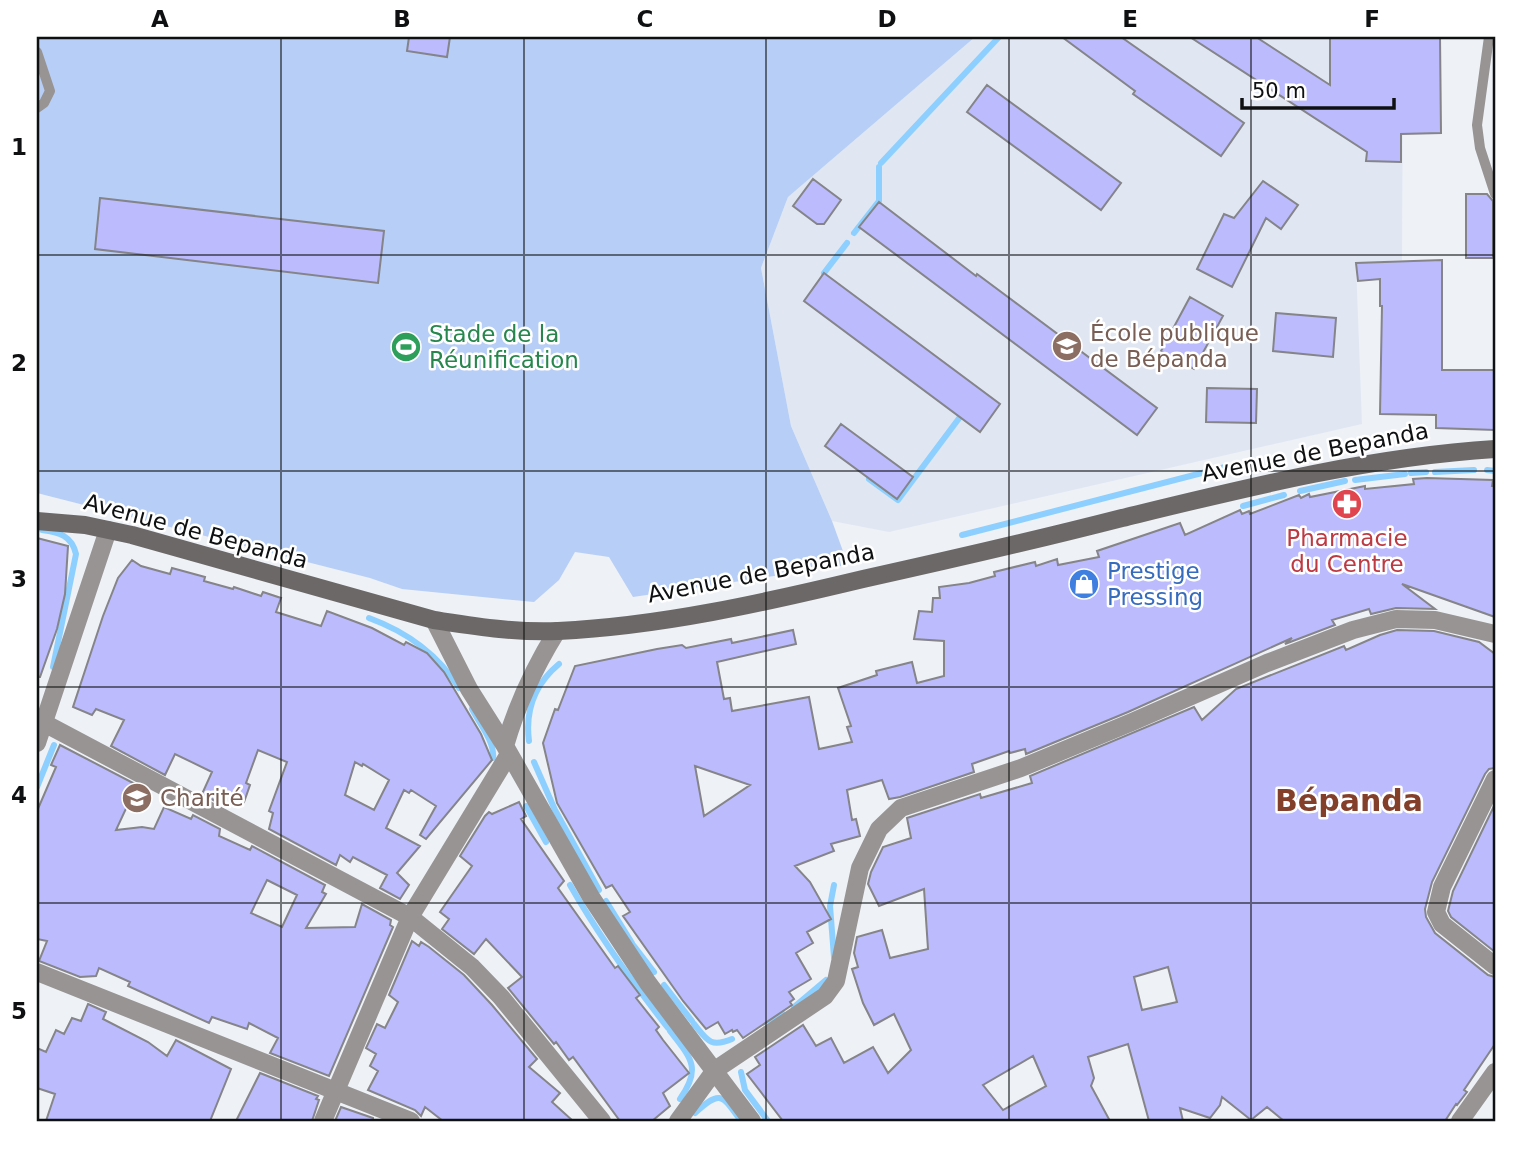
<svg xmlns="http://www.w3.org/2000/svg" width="1532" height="1158" viewBox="0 0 1532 1158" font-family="'DejaVu Sans',sans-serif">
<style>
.built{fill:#e0e7f3}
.green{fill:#b7cef6}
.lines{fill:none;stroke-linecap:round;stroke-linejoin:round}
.stream{stroke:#8dcffe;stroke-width:6}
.building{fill:#bbbbfe;stroke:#848489;stroke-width:2;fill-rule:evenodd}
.service{stroke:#979493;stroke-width:10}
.minor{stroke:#979493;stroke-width:18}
.secondary{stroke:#6c6867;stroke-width:18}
.grid{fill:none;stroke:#0f1011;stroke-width:2;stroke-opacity:0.55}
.labels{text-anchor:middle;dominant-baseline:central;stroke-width:5;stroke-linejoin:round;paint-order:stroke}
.education-label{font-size:23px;fill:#785e54;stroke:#fff;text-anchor:start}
.leisure-label{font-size:23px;fill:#27864d;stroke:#fff;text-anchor:start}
.street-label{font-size:23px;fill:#0f1011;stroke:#fff}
.health-label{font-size:23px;fill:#be3a42;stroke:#fff}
.shop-label{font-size:23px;fill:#366cbe;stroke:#fff;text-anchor:start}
.district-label{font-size:30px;font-weight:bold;fill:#833f29;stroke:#fff}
.neatline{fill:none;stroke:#0f1011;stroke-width:2.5}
.grid-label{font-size:23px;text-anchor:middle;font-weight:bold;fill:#0f1011}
</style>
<rect width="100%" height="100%" fill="#eef1f6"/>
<path class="built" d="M975,37H1403L1402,260L1356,263L1362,424L889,532L832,521L791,426L761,268L788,197Z"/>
<path class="green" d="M37,37H975L788,197L761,268L791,426L832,521L848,565L633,597L609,557L575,552L559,580L534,602L402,589L370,578L37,493Z"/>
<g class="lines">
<path class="stream" d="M881,163L999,37
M854,233L879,201V167
M824,273L847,243
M1487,470L1495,471
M1435,472L1474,470
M1411,473L1426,472
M869,479L898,500L960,417
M1355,480L1405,474
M1300,491L1345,481
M1243,506L1284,495
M42,530C59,532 72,536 76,554L53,667
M962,535L1229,466
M369,618C407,632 437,653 459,688
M472,709C479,723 495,742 493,758
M529,741C525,710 535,684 559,664
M534,762L555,810L599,890
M37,787L54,745
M526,806L546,842
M570,885C599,936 632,982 668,1028
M834,885L830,906L834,957
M606,901L632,943
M634,946L654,972
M664,985L692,1021
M794,1007L826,980
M764,1022L783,1014
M694,1024C707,1040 710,1048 732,1039
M670,1031C691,1058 702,1068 680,1099
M741,1072L745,1090L768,1121
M695,1113C721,1089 722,1095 741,1121"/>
</g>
<path class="building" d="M409,37H450L447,57L407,51Z
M1062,37H1121L1244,123L1221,156L1133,94L1135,91Z
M1190,37H1256L1330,85V37H1440L1441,133L1401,134V162L1366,161L1367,152Z
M987,85L1121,183L1101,210L967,112Z
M813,179L841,200L824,224H817L793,206Z
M1263,181L1298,205L1281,229L1266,218L1232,287L1197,269L1224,214L1234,218Z
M1466,194H1487L1493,201V258H1466Z
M100,198L384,231L378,283L95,249Z
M879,202L976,276L977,274L1157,408L1137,435L859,227Z
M1442,260V370H1495V430L1436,428V415L1380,414L1382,306H1380V279L1358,281L1356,263Z
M824,273L1000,404L980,432L804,301Z
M1190,297L1223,316L1194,369L1161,351Z
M1276,313L1336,318L1333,357L1273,351Z
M1207,388L1257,389L1256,423L1206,422Z
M841,424L913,477L897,499L825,446Z
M1427,478L1493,480L1492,486H1495V617L1402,584L1435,609L1396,608L1371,614L1369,609L1332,620L1335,625L1285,644L1292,638L1128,712L1026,754L1025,749L1010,753L1009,751L972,764L974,772L900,797L889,799L882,780L847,790L852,820L856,819L860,836L831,844L834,851L795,866L810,882L831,919L807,932L813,943L796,953L811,979L789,992L794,999L790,1002L792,1005L743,1038L737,1030L733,1032L732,1030L725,1034L718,1022L706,1029L683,1001L623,916L630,912L612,885L606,888L557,803L543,743L555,709L558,710L575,666L657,649L682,645L686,648L731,639L732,643L793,630L796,644L717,662L724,699L730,698L732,711L809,697L819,749L852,742L847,727L851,726L838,688L877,675L876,671L912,662L917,683L944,676V641L914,639L919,611L932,612L933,598H940L939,587L969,583L995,576L994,572L1035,562L1036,566L1057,559L1058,565L1099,557L1097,551L1180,523L1185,535L1240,510L1242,514L1249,511L1250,514L1299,495L1301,498L1309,494L1310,497L1365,486V489L1414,484L1413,479ZM695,766L750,785L704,816Z
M37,538L68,546L65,594L57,629L40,677H37Z
M132,560L141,566L170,574L172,568L205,577L204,581L233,589L234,587L261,596L263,592L281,598L276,612L321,626L327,611L372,628L404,645L406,642L427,653L444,672L481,734L492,760L426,839L420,835L436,806L411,790L409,793L404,790L386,828L420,846L397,873L409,885L400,899L380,888L387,875L353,857L350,862L340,855L336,865L269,829L273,813L269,811L287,762L258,750L246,783L250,785L244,802L224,792L219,803L202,794L212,772L175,754L165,775L111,746L124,720L96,709L92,715L73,707L103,616L118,578ZM355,762L362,766L363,764L389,780L374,810L345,795Z
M1397,630L1434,631L1479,642L1495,654V768L1489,769L1485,774L1432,882L1425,909L1426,917L1435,933L1488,975L1495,977V1044L1464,1090L1467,1092L1457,1105L1456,1104L1445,1121H1284L1267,1107L1251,1120L1222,1097L1220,1105L1210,1118L1180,1108L1183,1121H1149L1128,1044L1088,1057L1094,1078L1091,1086L1110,1121H783L747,1074L760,1065L755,1057L803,1025L816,1046L831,1038L844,1063L873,1047L888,1073L911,1050L894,1014L874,1025L863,1003L852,969L858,967L854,953L857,937L882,930L890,958L928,949L924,889L879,906L868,884L871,872L883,847L911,838L907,818L980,794L981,798L1032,783L1030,776L1194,707L1202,720L1236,689L1344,646L1346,650L1380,635ZM1168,967L1177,1002L1142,1010L1134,977ZM1033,1056L1046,1086L1003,1110L983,1085Z
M60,745L137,785L116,830L142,827L154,829L164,807L191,819L193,815L220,829L219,836L250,850L252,846L325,885L322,892L326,894L306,928L355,927L362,904L391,920L390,925L393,927L329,1076L270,1053L278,1038L249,1023L247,1029L212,1017L209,1023L128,986L130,982L99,968L96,976L80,977L39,961L47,941L37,939V811L56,767L51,765ZM267,880L297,895L282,927L251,913Z
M519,802L526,816L521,819L564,881L558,888L615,968L618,966L640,995L636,998L659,1027L656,1030L663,1040L689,1073L663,1093L670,1106L652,1121H620L573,1057L569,1060L556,1042L554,1044L508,988L522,977L486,939L474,954L442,929L449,919L440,912L472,866L460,856L485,816L489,812L492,814Z
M1495,804V952L1451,917L1448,911L1453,891Z
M412,941L419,946L421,942L429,947L464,975L492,1005L537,1059L529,1067L560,1093L552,1102L573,1121H443L425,1107L421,1116L415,1110L368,1090L378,1071L370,1066L376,1054L366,1048L377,1024L385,1028L398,1002L389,995Z
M88,1004L106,1012L103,1019L148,1042L167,1056L176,1040L231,1069L210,1121H46L55,1094L37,1088V1048L46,1052L56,1030L64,1034L72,1018L81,1021Z
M260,1073L318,1096L316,1099L319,1100L312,1121H236Z
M341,1107L373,1118V1121H335Z"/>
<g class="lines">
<path class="service" d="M1489,37L1477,125L1480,148L1495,194
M37,52L50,91L44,103L37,108"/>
<path class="minor" d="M434,620L469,689L505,746L591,897L648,983L752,1121
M44,723L410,917L472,967L501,997L602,1121
M37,743L108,530
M505,746C517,704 534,668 557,631
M1495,779L1442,887L1436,912L1442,924L1495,966
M37,972L411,1121
M323,1121L410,917L509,754
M678,1121L715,1070L825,996L836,981L860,868L879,829L901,808L1021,768L1132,722L1267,663L1353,630L1396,619L1435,620L1495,634
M1460,1121L1495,1072"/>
<path class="secondary" d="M37,521L85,525L132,535L434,620C474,626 516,633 558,631C661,626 763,603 863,579C949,560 1036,540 1122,518C1245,488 1368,457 1495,449"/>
</g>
<path class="grid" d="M281,37V1121M524,37V1121M766,37V1121M1009,37V1121M1251,37V1121M37,255H1495M37,471H1495M37,687H1495M37,903H1495"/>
<defs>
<g id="school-disc" transform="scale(1.575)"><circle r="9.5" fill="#8d6e63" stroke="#fff"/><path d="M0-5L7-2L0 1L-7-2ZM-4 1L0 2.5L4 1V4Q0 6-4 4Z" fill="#fff"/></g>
<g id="stadium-disc" transform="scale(1.575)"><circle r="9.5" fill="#2e9e5b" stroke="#fff"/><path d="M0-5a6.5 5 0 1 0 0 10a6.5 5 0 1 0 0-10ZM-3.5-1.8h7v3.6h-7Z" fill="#fff"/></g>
<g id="pharmacy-disc" transform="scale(1.575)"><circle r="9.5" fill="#e0444e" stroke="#fff"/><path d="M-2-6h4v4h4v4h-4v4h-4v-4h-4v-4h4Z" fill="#fff"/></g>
<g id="shop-disc" transform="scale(1.575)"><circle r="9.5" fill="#3f7fe0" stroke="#fff"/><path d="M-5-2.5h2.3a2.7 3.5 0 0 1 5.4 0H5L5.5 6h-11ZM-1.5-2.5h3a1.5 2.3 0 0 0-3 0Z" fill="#fff"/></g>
</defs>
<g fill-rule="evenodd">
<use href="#school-disc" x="1067" y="346"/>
<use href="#stadium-disc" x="406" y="347"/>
<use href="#pharmacy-disc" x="1347" y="504"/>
<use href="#shop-disc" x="1084" y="584"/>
<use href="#school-disc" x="137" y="798"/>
</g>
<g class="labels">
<g class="education-label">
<text x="1090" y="333">École publique<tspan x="1090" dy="26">de Bépanda</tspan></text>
<text x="160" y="798">Charité</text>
</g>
<g class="leisure-label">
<text x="429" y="334">Stade de la<tspan x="429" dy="26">Réunification</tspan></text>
</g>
<g class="street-label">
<text transform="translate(1315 452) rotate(-11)">Avenue de Bepanda</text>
<text transform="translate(196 531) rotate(15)">Avenue de Bepanda</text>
<text transform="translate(761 573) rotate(-11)">Avenue de Bepanda</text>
</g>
<g class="health-label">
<text x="1347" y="538">Pharmacie<tspan x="1347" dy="26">du Centre</tspan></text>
</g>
<g class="shop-label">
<text x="1107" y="571">Prestige<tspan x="1107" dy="26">Pressing</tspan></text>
</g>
<g class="district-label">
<text x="1349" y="800">Bépanda</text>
</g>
</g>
<rect width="1532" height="1158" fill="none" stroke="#ffffff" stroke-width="77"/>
<path d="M1242 98v10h152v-10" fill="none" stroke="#0f1011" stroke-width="3.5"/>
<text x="1252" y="98" font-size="21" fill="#0f1011" stroke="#ffffff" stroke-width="5" paint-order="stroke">50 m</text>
<rect x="38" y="38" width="1456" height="1082" class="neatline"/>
<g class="grid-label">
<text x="160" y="27">A</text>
<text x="402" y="27">B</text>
<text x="645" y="27">C</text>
<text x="887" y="27">D</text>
<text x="1130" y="27">E</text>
<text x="1372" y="27">F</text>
<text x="19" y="155">1</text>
<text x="19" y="371">2</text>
<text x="19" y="587">3</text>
<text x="19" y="803">4</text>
<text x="19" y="1019">5</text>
</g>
</svg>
